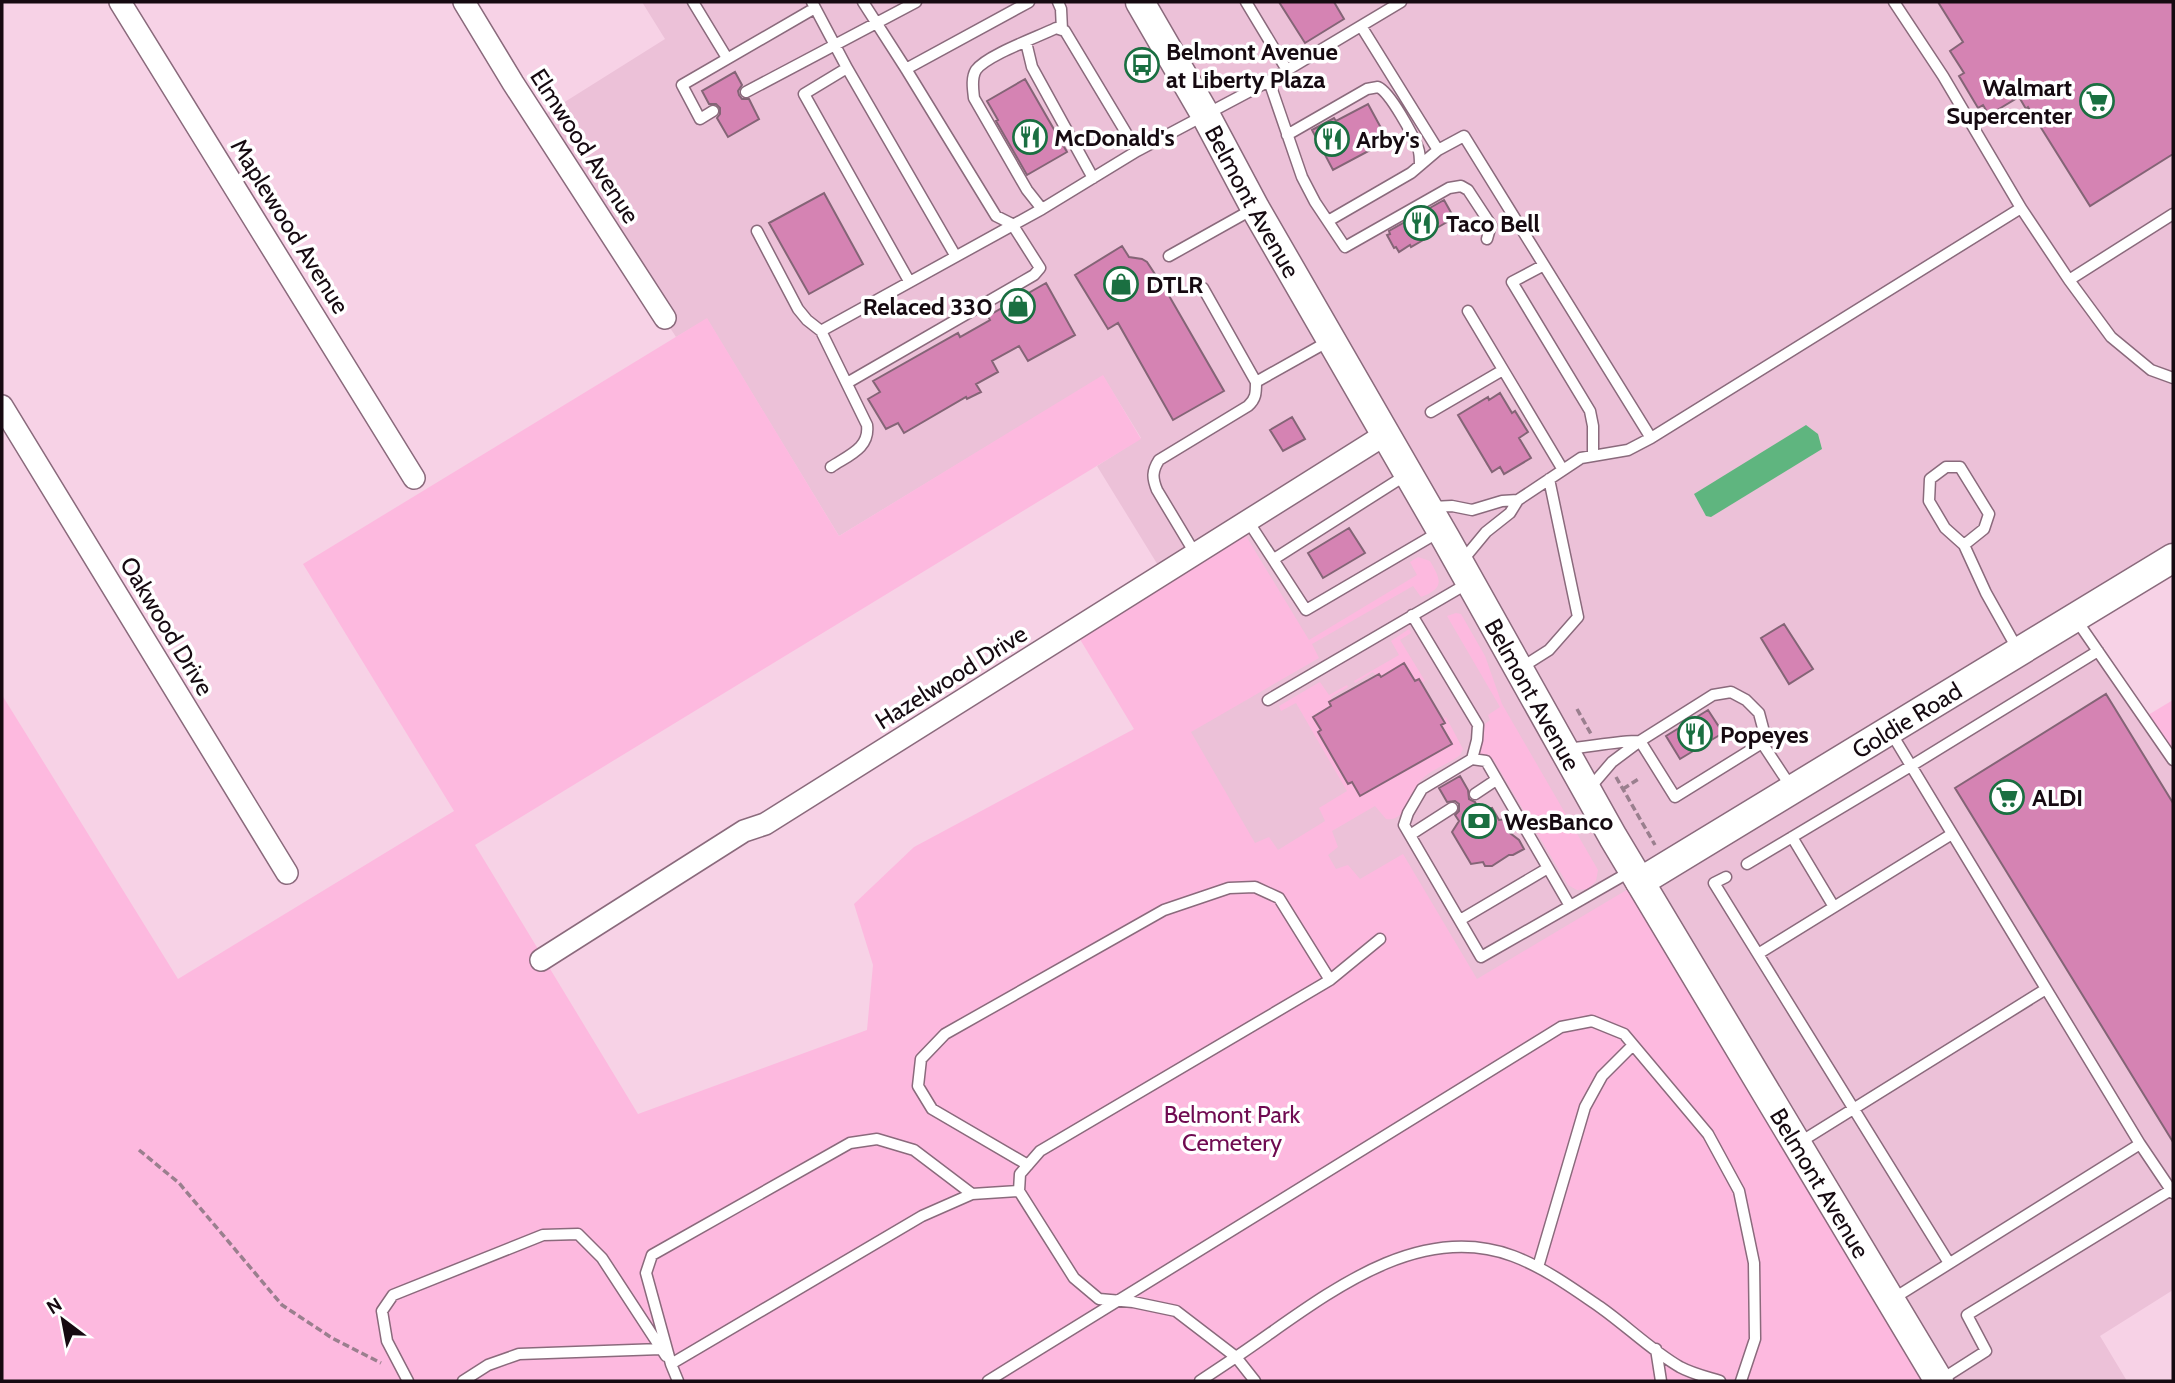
<svg xmlns="http://www.w3.org/2000/svg" width="2175" height="1383" viewBox="0 0 2175 1383" font-family="Cabin,sans-serif">
<style>
.built{fill:#ecc1d8}
.green{fill:#fdb9df}
.water{fill:#5fb57f}
.building{fill:#d583b3;stroke:#846476;stroke-width:2}
.lines{fill:none;stroke-linecap:round;stroke-linejoin:round}
.lane-casing{stroke:#8a6a7c;stroke-width:13}
.street-casing{stroke:#8a6a7c;stroke-width:24}
.secondary-casing{stroke:#8a6a7c;stroke-width:31}
.path{stroke:#9a7f8e;stroke-width:3.5;stroke-dasharray:7 3.5;stroke-linecap:butt}
.lane{stroke:#fff;stroke-width:10}
.street{stroke:#fff;stroke-width:21}
.secondary{stroke:#fff;stroke-width:28}
.labels{text-anchor:middle;dominant-baseline:central;stroke-width:7;stroke-linejoin:round;paint-order:stroke}
.poi-label{font-size:24px;font-weight:bold;fill:#160a11;stroke:#fff;text-anchor:start}
.street-label{font-size:24px;fill:#160a11;stroke:#fff}
.park-label{font-size:24px;fill:#6f0b51;stroke:#fff}
</style>
<rect width="100%" height="100%" fill="#f7d2e6"/>
<path class="built" d="M642,2H2173V558L2076,618L2173,760V1290L2100,1336L2127,1381H1939L1476,980L1406,861L1341,898L1259,867L1151,758L1164,575L1097,466L1141,438L1103,376L839,536L707,319L676,337L536,120L665,39Z"/>
<path class="green" d="M707,318L839,536L1103,375L1141,439L475,845L638,1114L867,1030L873,965L854,904L914,847L1134,729L1075,631L1243,531L1309,640L1417,575L1410,562L1418,557L1430,561C1441,580 1445,588 1421,597L1413,586L1312,644L1319,658L1191,732L1255,843L1269,837L1278,850L1325,821L1319,808L1347,791L1296,703L1281,711L1279,706L1284,703L1318,683L1320,682L1329,695L1347,685L1348,687L1331,697L1333,700L1329,702L1331,706L1313,717L1321,730L1318,732L1348,784L1352,782L1360,796L1452,744L1441,725L1445,723L1442,719L1446,717L1463,749L1460,755C1449,764 1432,769 1422,779C1409,791 1408,822 1386,819L1375,806L1332,831L1338,847L1328,855L1336,869L1348,865L1360,879L1403,854L1477,979L1640,882L1939,1381H2V695L178,979L454,811L303,564Z
M1456,613L1461,614L1485,656L1502,704L1598,870L1596,881L1588,889L1577,890L1568,885L1493,759L1478,753L1483,742L1485,724L1490,720L1488,715L1500,707L1447,616Z
M1409,629L1411,633L1400,640L1425,681L1421,683L1419,679L1415,681L1403,663L1381,677L1379,674L1376,675L1373,672L1355,683L1354,681L1399,655L1391,641Z
M2173,700V760L2143,718Z"/>
<path class="water" d="M1806,425L1818,434L1822,449L1711,517L1706,516L1694,494Z"/>
<path class="building" d="M1279,2H1334L1344,19L1305,43Z
M1938,2H2173V154L2090,206L2028,107L2026,109L2019,97L1989,115L1983,105L1978,108L1959,76L1964,73L1950,51L1963,42Z
M735,72L742,85L738,91L739,95L742,99H749L759,119L728,137L717,118L720,114V108L716,104H709L702,91Z
M1025,79L1067,152L1027,175L996,121L998,120L987,101Z
M1368,104L1386,137L1374,143L1376,147L1333,170L1312,130L1334,118L1336,121Z
M824,193L863,264L809,294L769,223Z
M1444,200L1454,218L1423,236L1425,239L1411,247L1410,245L1399,252L1396,247L1394,248L1387,235L1390,234L1389,231Z
M1122,246L1129,257L1142,259L1147,262L1168,294L1224,391L1173,420L1118,323L1108,329L1075,275Z
M1046,283L1075,335L1028,361L1019,346L992,361L998,372L976,384L981,392L967,399L966,397L904,433L898,423L886,429L868,399L880,392L873,381L958,333L960,337L990,320L988,316Z
M1500,393L1512,413L1515,411L1528,432L1519,438L1531,458L1504,474L1500,467L1492,472L1458,415L1488,397L1489,400Z
M1292,417L1305,439L1283,451L1270,430Z
M1349,528L1365,553L1323,578L1308,553Z
M1784,624L1813,669L1789,684L1761,638Z
M1404,663L1415,681L1419,679L1445,723L1441,725L1452,744L1360,796L1352,782L1348,784L1318,732L1321,730L1313,717L1331,706L1329,702L1379,674L1381,677Z
M2106,694L2173,803V1142L1955,788Z
M1708,710L1723,733L1680,759L1666,736Z
M1460,776L1468,790L1469,799L1475,802L1480,811L1492,808L1499,820L1506,819L1511,827L1510,833L1519,840L1524,849L1513,855H1509L1492,866H1485L1483,862L1471,864L1452,832L1459,821L1455,815L1459,811V804L1455,801L1447,802L1439,788Z"/>
<g class="lines">
<g class="lane-casing">
<path id="lane" d="M693,2L727,58
M812,2L847,68
M1058,2L1061,9L1062,30
M1246,2L1287,70
M1894,2L1943,76L2021,208L2069,280L2111,337L2151,370L2173,378
M1361,26L1438,150
M1026,42L1032,67L1093,178
M906,69L1029,2
M1269,81L1302,177L1315,202L1345,247L1449,188L1461,186L1468,190L1491,225L1487,239
M746,92L916,2
M713,111L700,119L682,85L815,8
M1287,135L1367,89L1378,87C1390,92 1413,135 1418,148C1420,153 1420,159 1420,165
M1042,209L1027,190L974,98C973,89 971,78 976,70C987,55 1038,37 1056,28L1065,31L1137,151
M1328,221L1411,173L1438,150L1464,136L1651,438
M757,231L798,309L807,320L821,331L867,425C870,448 849,455 831,467
M1169,256L1253,209
M1544,265L1512,282L1590,411L1593,426V456
M2069,280L2173,214
M909,281L804,94L847,68L955,255
M1203,288L1256,382
M1468,311L1563,470
M821,331L1042,209L1137,151L1269,81L1401,2
M847,383L1034,275L1040,268L1012,224L996,216L906,69L863,2
M1431,412L1503,370
M1432,507L1452,506L1472,510L1502,501L1518,500
M1248,521L1306,610L1439,532
M1964,545L1984,529L1989,514L1960,467H1946L1930,479L1929,501L1945,528L1964,545L1986,593L2018,650
M1196,555L1157,490C1152,478 1152,471 1159,460L1248,406C1256,399 1256,393 1256,382L1329,341
M1274,559L1406,475
M1462,561L1486,532L1510,513L1518,500L1581,458L1628,450L1651,438L2021,208
M1412,615L1478,725L1477,740L1472,759L1422,789L1408,813L1404,825L1481,957L1633,870
M2075,618L2173,760
M1519,669L1549,650L1578,617L1549,479
M1268,700L1470,582
M1890,731L2140,1144L2173,1193
M1640,741L1675,797L1762,743
M1566,749C1591,747 1615,741 1640,741
M1472,759L1486,761L1570,906
M1588,790L1612,762L1640,741L1713,695L1731,692L1746,700L1759,713L1763,728L1762,743L1791,787
M1475,794L1496,780
M1410,835L1452,808
M1792,837L1834,907
M1747,864L1911,766L2098,651
M1726,877L1714,883L1949,1263
M1460,920L1548,868
M1758,954L1952,834
M1797,1144L2046,989
M1028,1165L932,1109L918,1086L921,1059L945,1034L1164,910L1229,888L1255,887L1279,898L1330,980
M1538,1267L1585,1107L1602,1076L1633,1045
M1891,1300L2140,1144
M1656,1349L1661,1381
M671,1364L646,1273L652,1255L850,1143L877,1139L914,1150L972,1194
M408,1381L387,1341L382,1311L393,1295L543,1235L578,1234L602,1258L666,1356
M463,1381L488,1365L519,1354L661,1349
M678,1381L671,1364L922,1216L972,1194L1019,1191
M988,1381L1561,1027L1592,1021L1624,1034L1708,1134L1739,1191L1754,1263L1755,1339L1741,1381
M1200,1381L1236,1357L1176,1311L1133,1302L1099,1299L1074,1278L1019,1191L1020,1174L1040,1151L1330,980L1380,939
M1255,1381L1236,1357C1314,1305 1411,1218 1513,1256C1545,1268 1572,1288 1600,1307C1627,1326 1652,1351 1680,1367C1693,1374 1707,1377 1720,1381
M1939,1381L1986,1351L1967,1315L2171,1190"/>
</g>
<g class="street-casing">
<path id="street" d="M120,2L414,478
M464,2L513,83L665,318
M2,406L287,873
M541,960L744,831L765,824L1386,434"/>
</g>
<g class="secondary-casing">
<g id="secondary">
<path id="s1" d="M1140,2L1206,116L1255,208L1446,539L1613,837L1939,1381"/>
<path id="s2" d="M1640,882L2173,558"/>
</g>
</g>
<path class="path" d="M1577,709L1591,734
M1616,777L1655,845
M1623,789L1640,778
M139,1150L179,1183L282,1305L332,1338L381,1363"/>
<use href="#lane" class="lane"/>
<use href="#street" class="street"/>
<use href="#secondary" class="secondary"/>
</g>
<defs>
<g id="bus-ring" transform="scale(1.75)"><circle r="9.5" fill="#fff" stroke="#1a6f41" stroke-width="1.5"/><path d="M-5-6H5V4H4V6H2V4H-2V6H-4V4H-5ZM-3.5-4V0h7V-4ZM-3.5 1.2v1.5H-2V1.2ZM2 1.2v1.5H3.5V1.2Z" fill="#1a6f41"/></g>
<g id="supermarket-ring" transform="scale(1.75)"><circle r="9.5" fill="#fff" stroke="#1a6f41" stroke-width="1.5"/><path d="M-6-5.5h2.5l.6 2H6L4.5 2H-2.5L-4.4-4H-6ZM-1.5 3.2a1.3 1.3 0 1 0 .1 0ZM3 3.2a1.3 1.3 0 1 0 .1 0Z" fill="#1a6f41"/></g>
<g id="restaurant-ring" transform="scale(1.75)"><circle r="9.5" fill="#fff" stroke="#1a6f41" stroke-width="1.5"/><path d="M-5-6h1v4h1v-4h1v4h1v-4h1v5L-1.5 .5V6h-2V.5L-5-1ZM5-6V6H3V1.5H1.5Q1.5-4 5-6Z" fill="#1a6f41"/></g>
<g id="shop-ring" transform="scale(1.75)"><circle r="9.5" fill="#fff" stroke="#1a6f41" stroke-width="1.5"/><path d="M-5-2.5h2.3a2.7 3.5 0 0 1 5.4 0H5L5.5 6h-11ZM-1.5-2.5h3a1.5 2.3 0 0 0-3 0Z" fill="#1a6f41"/></g>
<g id="bank-ring" transform="scale(1.75)"><circle r="9.5" fill="#fff" stroke="#1a6f41" stroke-width="1.5"/><path d="M-6-4H6V4H-6ZM0-2.3a2.3 2.3 0 1 0 0 4.6a2.3 2.3 0 1 0 0-4.6Z" fill="#1a6f41"/></g>
</defs>
<g fill-rule="evenodd">
<use href="#bus-ring" x="1142" y="65"/>
<use href="#supermarket-ring" x="2097" y="101"/>
<use href="#restaurant-ring" x="1030" y="137"/>
<use href="#restaurant-ring" x="1332" y="139"/>
<use href="#restaurant-ring" x="1421" y="223"/>
<use href="#shop-ring" x="1121" y="284"/>
<use href="#shop-ring" x="1018" y="306"/>
<use href="#restaurant-ring" x="1695" y="734"/>
<use href="#supermarket-ring" x="2007" y="797"/>
<use href="#bank-ring" x="1479" y="821"/>
</g>
<g class="labels">
<g class="poi-label">
<text x="1166" y="51">Belmont Avenue<tspan x="1166" dy="28">at Liberty Plaza</tspan></text>
<text x="2072" y="87" text-anchor="end">Walmart<tspan x="2072" dy="28">Supercenter</tspan></text>
<text x="1054" y="137">McDonald's</text>
<text x="1356" y="139">Arby's</text>
<text x="1446" y="223">Taco Bell</text>
<text x="1146" y="284">DTLR</text>
<text x="993" y="306" text-anchor="end">Relaced 330</text>
<text x="1720" y="734">Popeyes</text>
<text x="2032" y="797">ALDI</text>
<text x="1504" y="821">WesBanco</text>
</g>
<g class="street-label">
<text transform="translate(585 146) rotate(57)">Elmwood Avenue</text>
<text stroke="none"><textPath href="#s1" startOffset="229">Belmont Avenue</textPath></text>
<text transform="translate(290 226) rotate(58)">Maplewood Avenue</text>
<text transform="translate(167 626) rotate(59)">Oakwood Drive</text>
<text transform="translate(951 677) rotate(-32)">Hazelwood Drive</text>
<text stroke="none"><textPath href="#s1" startOffset="796">Belmont Avenue</textPath></text>
<text stroke="none"><textPath href="#s2" startOffset="312">Goldie Road</textPath></text>
<text stroke="none"><textPath href="#s1" startOffset="1363">Belmont Avenue</textPath></text>
</g>
<g class="park-label">
<text x="1232" y="1114">Belmont Park<tspan x="1232" dy="28">Cemetery</tspan></text>
</g>
</g>
<rect width="2175" height="1383" fill="none" stroke="#160a11" stroke-width="7"/>
<g transform="translate(63 1320) rotate(328)" stroke="#ffffff" stroke-width="5" paint-order="stroke">
<path d="M0-5L12 26L0 18L-12 26Z" fill="#160a11"/>
<text y="-10" font-size="19" font-weight="bold" text-anchor="middle" fill="#160a11">N</text>
</g>
</svg>
